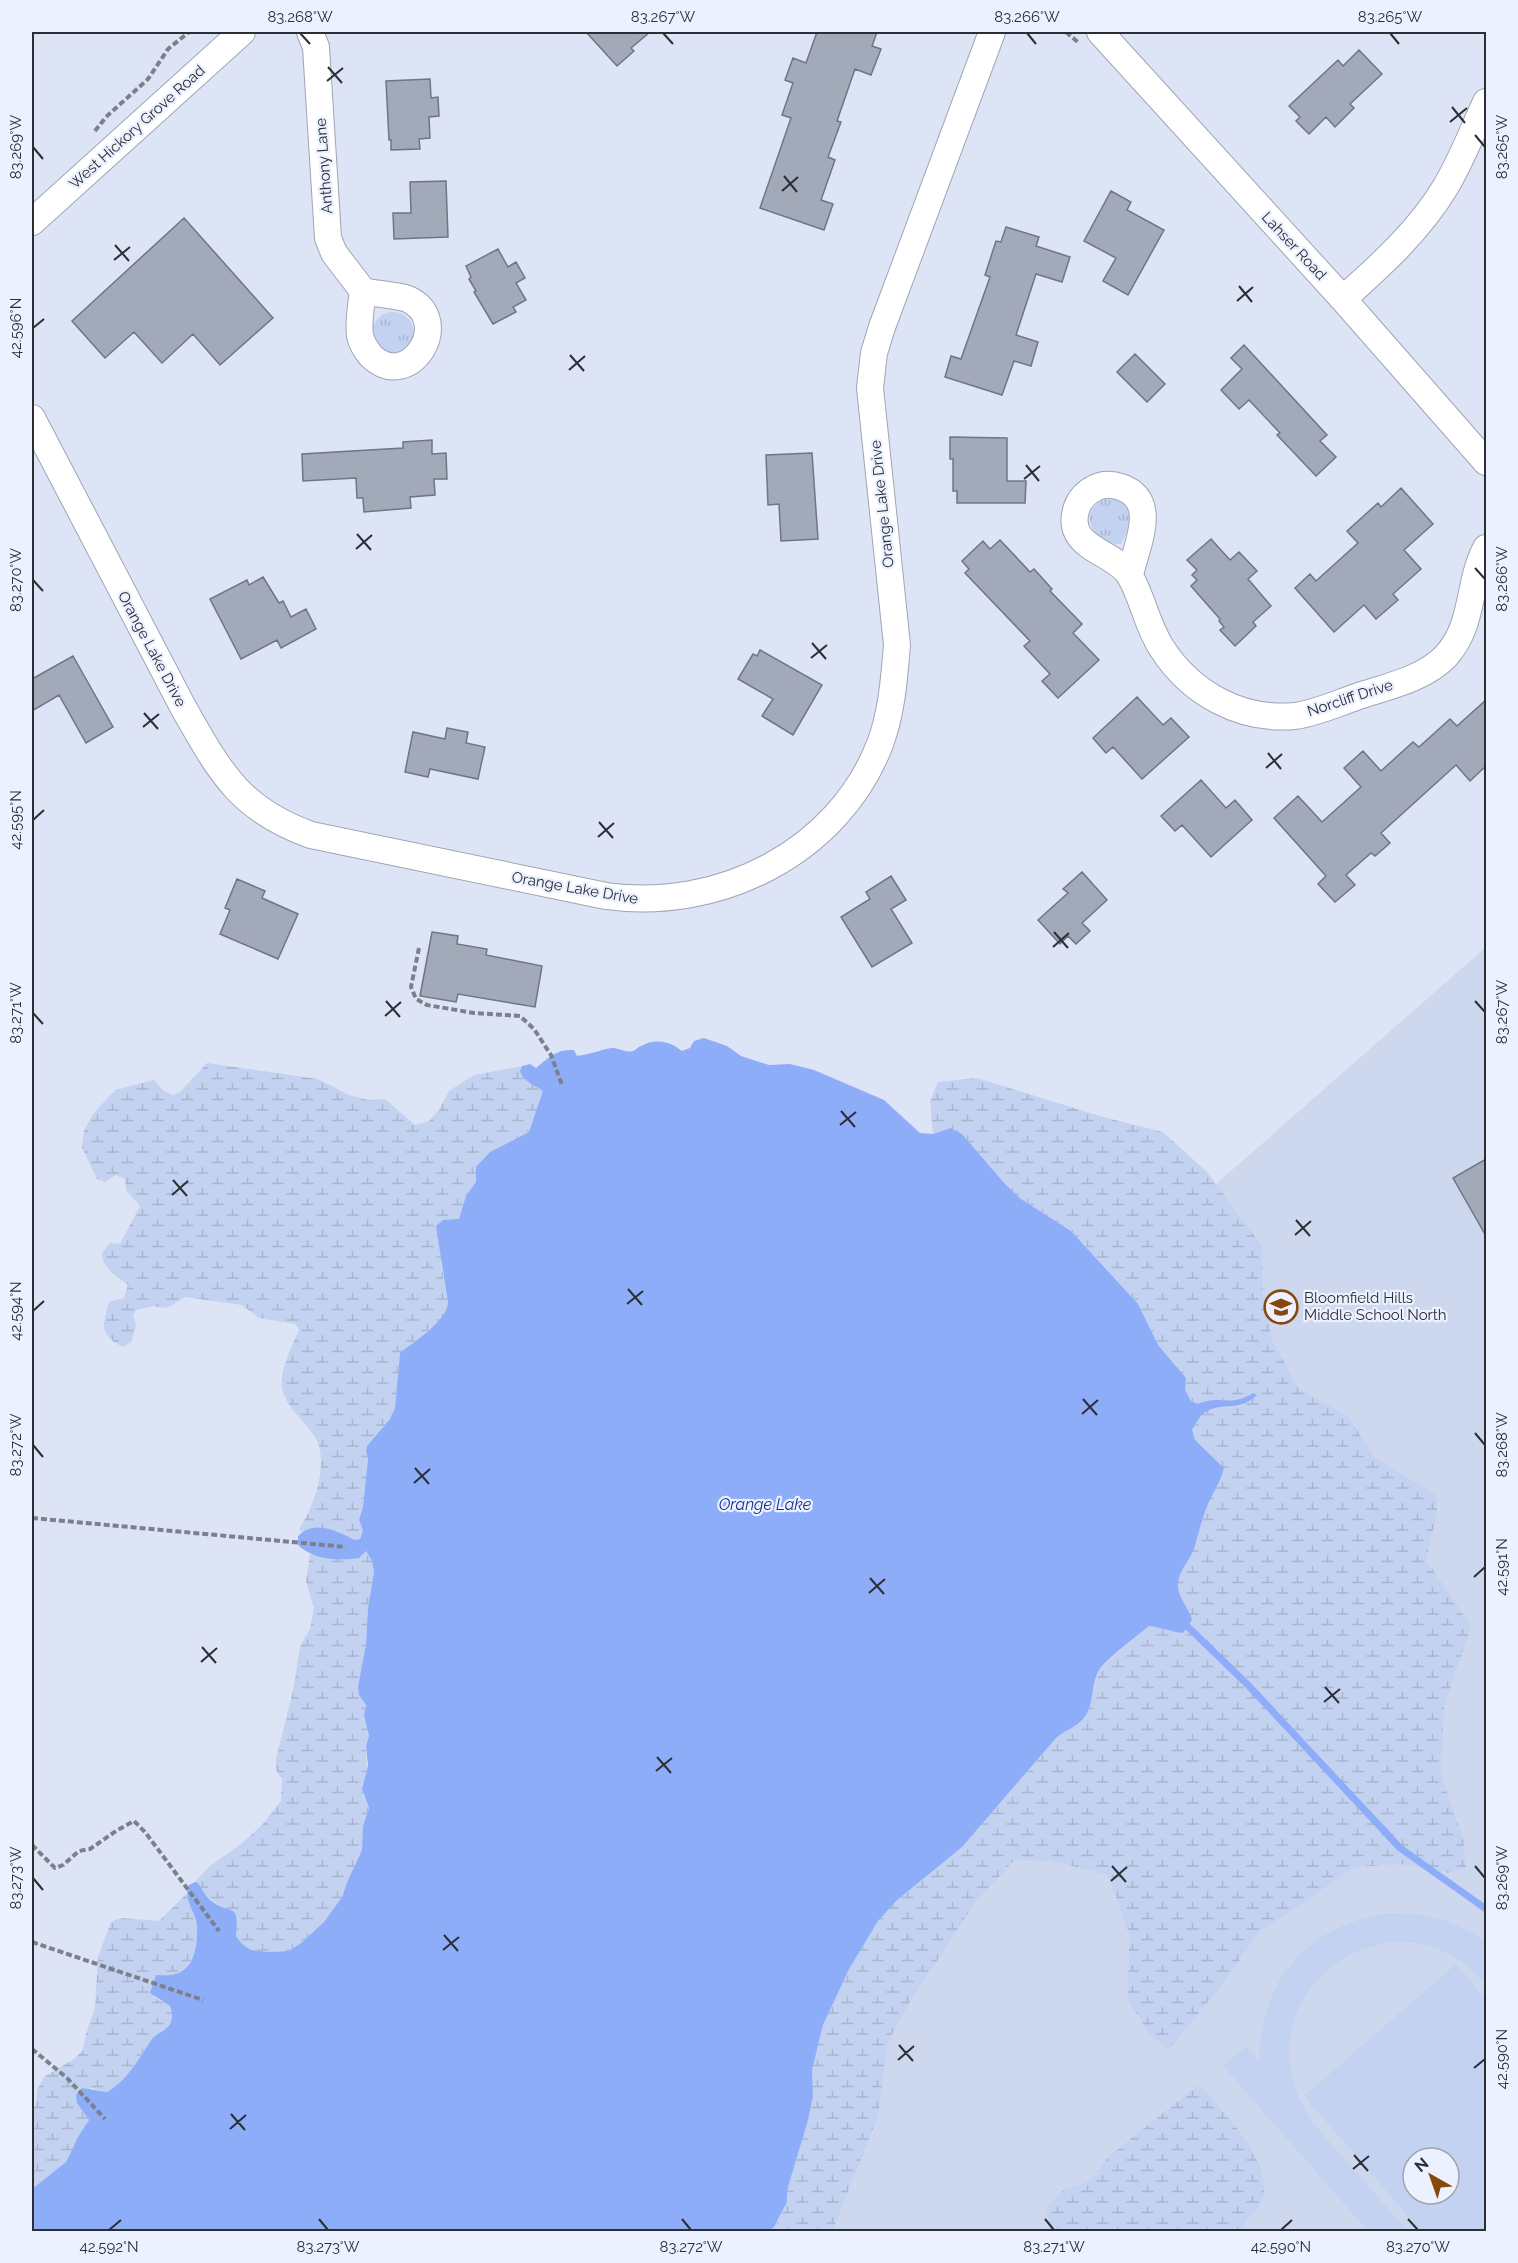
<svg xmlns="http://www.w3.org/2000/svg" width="1518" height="2263" viewBox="0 0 1518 2263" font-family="Raleway,sans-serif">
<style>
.built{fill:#cdd8ef;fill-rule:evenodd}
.grass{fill:url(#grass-tufts)}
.wetland{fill:url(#wetland-marsh)}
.garden{fill:#c4d2f1;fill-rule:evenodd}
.water{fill:#8dadf9}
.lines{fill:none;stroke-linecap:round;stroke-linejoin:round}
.stream{stroke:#8dadf9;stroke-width:7}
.building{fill:#a2aaba;stroke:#6e7584;stroke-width:1.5}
.minor-casing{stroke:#9fa6b6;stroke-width:28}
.path{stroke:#7b808b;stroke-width:4;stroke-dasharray:6 3;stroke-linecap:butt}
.minor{stroke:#fff;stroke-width:26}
.ticks{fill:none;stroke:#2b2e34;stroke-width:2}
.labels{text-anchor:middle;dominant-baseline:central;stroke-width:4.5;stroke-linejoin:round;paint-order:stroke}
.street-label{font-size:15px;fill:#2b2e34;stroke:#ebf1ff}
.poi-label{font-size:15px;fill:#2b2e34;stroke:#ebf1ff;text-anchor:start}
.water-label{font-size:16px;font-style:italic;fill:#183085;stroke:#ebf1ff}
.neatline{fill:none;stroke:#2b2e34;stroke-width:2}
.ticks-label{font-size:15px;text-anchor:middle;fill:#2b2e34}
</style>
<defs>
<pattern id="grass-tufts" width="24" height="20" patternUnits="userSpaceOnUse" patternTransform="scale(1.5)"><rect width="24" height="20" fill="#c4d2f1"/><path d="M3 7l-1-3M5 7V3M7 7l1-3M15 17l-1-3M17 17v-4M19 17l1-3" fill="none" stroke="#a9b5cf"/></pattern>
<pattern id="wetland-marsh" width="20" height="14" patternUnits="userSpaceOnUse" patternTransform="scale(1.5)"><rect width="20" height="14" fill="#c4d2f1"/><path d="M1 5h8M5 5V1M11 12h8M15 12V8" fill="none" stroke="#a9b5cf"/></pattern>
</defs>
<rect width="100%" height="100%" fill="#dce4f5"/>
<path class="built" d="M1486,947V2231L238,2232L666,1667ZM1413,2158H1449V2194H1413Z"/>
<path class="grass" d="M372 333a21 21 0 1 1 42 0a21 21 0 1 1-42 0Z
M1105,499C1137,497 1132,525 1121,544C1096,545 1074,513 1105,499Z"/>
<path class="wetland" d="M207,1063L318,1079L349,1095L368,1100L385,1099L415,1125L429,1121L439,1110L449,1091L474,1075L522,1066L520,1071L527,1081L544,1091L529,1132L490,1152L476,1183L466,1196L459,1220H443L441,1263L448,1303V1310L438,1322L400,1353L395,1408L390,1419L367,1446L366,1451L368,1459L363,1507L359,1520L363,1530L359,1539L355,1540C337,1532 321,1524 302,1532L299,1529C314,1508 330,1461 315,1437C305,1421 285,1407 282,1387C280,1370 292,1345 299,1330L296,1324L259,1318L242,1305L185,1297L171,1306L165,1308L153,1306L136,1310L133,1316L136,1324L132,1341L123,1347C98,1335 103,1324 109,1302L124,1298L128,1285C117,1276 102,1268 102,1253L110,1243L120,1244L140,1206L126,1190L125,1179L116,1175L105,1182L97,1179L82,1147L84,1131L93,1114L115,1090L154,1080L164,1091L173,1095L180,1092Z
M977,1078L1103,1117L1163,1132L1207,1172L1262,1246L1263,1292L1272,1340L1299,1389L1349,1417L1373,1456L1436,1495L1437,1514L1426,1560L1471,1626L1444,1707L1441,1775L1463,1837L1466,1867L1448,1873L1401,1864L1355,1867L1258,1933L1225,1981L1169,2049L1150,2035L1128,2000L1129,1933L1108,1875L1052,1861L1015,1860L976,1901L908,2005L888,2042L878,2117L832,2231L770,2232C781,2220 787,2206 787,2190L813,2097L812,2070L823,2025L849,1969L878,1921L896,1901L962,1847L1056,1738L1065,1730L1076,1726L1089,1710L1099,1670L1149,1626L1160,1627L1175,1633L1188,1627C1196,1611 1179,1601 1178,1585C1177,1572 1188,1562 1193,1551C1203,1528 1204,1497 1222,1479L1219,1462L1195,1440L1192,1430L1203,1413L1208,1410L1242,1406L1253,1393C1229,1408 1221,1394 1198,1404L1191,1401L1187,1396L1178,1367L1158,1345L1138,1304L1071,1231L1021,1199L1006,1185L962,1134L951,1128L933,1134L930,1101L938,1082Z
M366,1551L372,1561L374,1572L368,1608L366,1644L358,1687L359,1695L366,1705L364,1715L369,1736L366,1746L367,1776L363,1794L369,1808L363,1826L362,1850L348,1880L342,1897L324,1922L301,1943L289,1951L268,1952L251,1950L242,1944L236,1936C240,1903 232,1916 210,1899C204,1894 202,1886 195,1882L210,1866L241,1844L262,1825L281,1801L282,1779L276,1770V1759L293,1691L300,1646L310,1629L314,1608L306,1581L310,1554L323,1557Z
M186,1894C194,1915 205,1942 189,1963C186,1968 182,1972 175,1974C169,1976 162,1975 156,1975L154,1997L170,2006C172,2012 173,2018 170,2024C166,2031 157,2033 152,2039C138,2059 129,2079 107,2092L90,2088L83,2112L89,2120L79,2135L66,2162L32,2189V2109L36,2104L37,2090L44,2077L74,2059L83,2050L86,2034L95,2008L98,1957L111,1922L120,1918L159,1921Z
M1197,2086L1202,2088C1225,2114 1275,2163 1262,2201C1258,2214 1244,2217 1243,2231H1049L1047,2208L1050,2203L1065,2189L1087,2182L1094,2177L1108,2157Z"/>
<path class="garden" d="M1389,1913C1426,1913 1456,1920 1486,1942V1984C1390,1873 1222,2005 1318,2129L1408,2231H1368L1223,2066L1246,2046L1259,2061C1260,1979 1308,1925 1389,1913Z
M1456,1964L1486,1999V2231H1421L1304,2096ZM1413,2158H1449V2194H1413Z"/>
<path class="water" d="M704,1038L727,1046L741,1056L769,1065L790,1064L814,1070L884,1100L920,1133L933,1134L951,1128L962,1134L1006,1185L1021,1199L1071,1231L1138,1304L1158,1345L1186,1378L1185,1390L1191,1401L1198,1404C1221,1394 1229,1408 1253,1393L1257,1395C1239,1412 1225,1402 1207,1411C1200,1414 1196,1424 1192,1430L1195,1440L1224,1468C1221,1482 1211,1495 1206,1509C1201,1522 1198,1536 1194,1549C1189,1562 1177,1572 1178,1587C1179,1599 1189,1608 1192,1620L1183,1633C1171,1632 1161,1627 1149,1626C1137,1636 1107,1658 1099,1670C1090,1685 1095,1706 1083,1719C1075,1728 1065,1730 1056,1738L962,1847L896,1901L878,1921L849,1969L823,2025L812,2070L813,2096L808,2120L787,2190V2202L774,2227L770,2231H32V2189L66,2162L79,2135L89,2120L77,2103L76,2095L82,2088L107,2092C129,2079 138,2059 152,2039C157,2033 166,2031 170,2024C173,2018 172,2012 170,2006L150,1993L156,1975C162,1975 169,1976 175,1974C196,1969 199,1939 196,1921C193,1909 183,1897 189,1885L195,1882L198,1883C201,1887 205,1895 209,1899C230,1917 240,1899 236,1936L242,1944L251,1950L268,1952L289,1951L301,1943L324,1922L342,1897L348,1880L362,1850L363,1826L369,1808L362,1789L368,1766L366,1746L369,1736L364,1715L366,1705L359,1695L358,1687L366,1644L368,1608L374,1572L372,1561L366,1551L359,1558C339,1561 313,1560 298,1545V1536C315,1519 337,1531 355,1540L360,1539L363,1530L359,1520L363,1507L368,1459L366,1451L367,1446L390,1419L395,1408L400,1353C414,1341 447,1321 448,1303L436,1226L443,1220L459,1219L466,1196L476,1182V1167L490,1152L529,1132L543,1091C535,1085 523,1082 520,1071L522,1066L530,1064L536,1068C549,1057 557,1049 574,1050L577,1056C589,1055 605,1048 614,1048C621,1049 626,1053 633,1051C638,1049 636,1048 641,1046C656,1038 670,1041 682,1051L690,1048L694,1041Z"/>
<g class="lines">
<path class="stream" d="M1188,1627L1248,1685L1400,1848L1486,1909"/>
</g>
<path class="building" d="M586,32H650L631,48L634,51L617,66Z
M817,32H877L872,46L881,49L871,75L855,69L837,121L841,122L828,157L835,160L821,200L833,204L824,230L760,208L791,118L782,115L793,83L785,80L793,58L806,63Z
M1359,50L1382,74L1350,104L1354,108L1335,127L1326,117L1309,134L1296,121L1300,117L1289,106L1338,60L1343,66Z
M430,79L431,98L438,97L439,116L429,117L430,138L419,139L420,149L391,150V140H389L386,81Z
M446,181L448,237L394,239L393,213H411L410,182Z
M1111,191L1131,202L1127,210L1164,230L1128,295L1103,281L1116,258L1084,241Z
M184,218L273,318L220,365L193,334L162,363L134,332L105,358L72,321Z
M1006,227L1039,237L1036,246L1070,257L1062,282L1036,274L1016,335L1038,342L1031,366L1014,361L1002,395L945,377L951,356L961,359L990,277L985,275L996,241L1001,242Z
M498,249L508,267L516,262L525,278L516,283L526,300L513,307L516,312L493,324L474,292L476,291L469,279L471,277L466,266Z
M1244,345L1327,435L1320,441L1336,457L1316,476L1277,435L1280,433L1249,400L1239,409L1221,390L1242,369L1231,358Z
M1135,354L1165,384L1147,402L1117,372Z
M950,437L1007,438V481H1026L1025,503H957V491H953V459H950Z
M432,440V454L446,453L447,479H434L435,495L410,497L411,508L364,512L363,498H357L356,478L303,481L302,454L403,448V442Z
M812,453L818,539L781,541L779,504L768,505L766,455Z
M1401,488L1433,524L1404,550L1421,569L1393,594L1398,600L1376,619L1364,605L1334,632L1295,588L1310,574L1316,581L1358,543L1347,531L1378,503L1381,507Z
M1211,539L1230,560L1239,552L1257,571L1248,579L1271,606L1253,622L1256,626L1235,646L1220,630L1224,627L1219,621L1220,619L1191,586L1197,580L1192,575L1197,570L1187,560Z
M1000,540L1030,572L1034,569L1052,589L1050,591L1082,624L1073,633L1099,660L1058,698L1042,681L1050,674L1024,646L1030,641L965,573L969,569L962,561L983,541L990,549Z
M263,577L279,603L283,601L291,617L306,609L316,629L281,648L277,640L241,659L210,599L247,580L249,585Z
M760,650L822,685L793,735L762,716L773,699L738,679L753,654L757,656Z
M73,656L113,727L86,743L59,695L32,711V679Z
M1137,697L1163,725L1171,718L1189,737L1142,779L1113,747L1106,753L1093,738Z
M1486,700V766L1470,781L1456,765L1381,833L1390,843L1375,856L1371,853L1346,875L1355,885L1335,902L1318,884L1326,876L1274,818L1298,796L1322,822L1361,787L1344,768L1363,751L1381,771L1413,742L1419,747L1450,719L1457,726Z
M447,728L468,732L466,743L485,747L478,779L430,769L428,777L405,772L413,732L445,739Z
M1201,780L1226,808L1235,800L1252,820L1211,857L1182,825L1175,831L1161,816Z
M1082,872L1107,900L1082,923L1090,931L1076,944L1068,936L1060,944L1038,920L1068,893L1063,889Z
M891,876L906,900L891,909L912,943L872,967L841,917L870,899L866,892Z
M237,879L265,891L262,898L298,914L278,959L220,934L230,910L225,908Z
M432,932L458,936L457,944L487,949L486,955L542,966L535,1007L458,994L456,1002L420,996Z
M1486,1159V1236L1453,1178Z"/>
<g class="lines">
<g class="minor-casing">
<path id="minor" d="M310,32L316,47L328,238L334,253L363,291C375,294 398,295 408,299C455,321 409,393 371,356C366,350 362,344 360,336C358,322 361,306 363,291
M1100,32L1343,299L1486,462
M32,222L242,32
M1343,299C1381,265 1420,230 1446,186C1462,159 1473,130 1486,102
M32,418L183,707C219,770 238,809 311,835L606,896C718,912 838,853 880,744C892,712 894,679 897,645L870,388L874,353L882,327L992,32
M1130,575C1136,546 1160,501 1121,487C1112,484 1104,483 1095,488C1087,492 1080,499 1077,507C1062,549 1116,551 1130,576C1143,599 1147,625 1161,647C1190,693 1240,721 1295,716C1316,713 1336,704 1356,697C1385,687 1423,680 1446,656C1475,624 1467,584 1486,548"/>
</g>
<path class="path" d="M1066,32L1079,43
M95,131L106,117L148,79L168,49L189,32
M419,948L411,987L416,999L427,1005L474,1013L520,1016L534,1029L551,1055L562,1085
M32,1518L346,1547
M32,1845L55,1868L63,1865L79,1851L90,1849L116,1831L134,1821L145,1832L219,1931
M32,1942L203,2000
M32,2049L67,2078L105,2119"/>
<use href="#minor" class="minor"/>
</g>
<path class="ticks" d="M300,33L310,44M663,33L673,44M1027,33L1036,44M1390,33L1399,44M328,67L342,83M327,81L343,68M1452,107L1465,123M1450,122L1467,108M1475,135L1485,147M33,147L43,159M784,176L797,192M782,191L798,177M115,245L129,261M114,260L130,247M1239,286L1252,302M1237,301L1253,287M33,328L44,319M570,355L584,371M569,370L585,356M1026,465L1039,481M1024,479L1040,466M357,534L371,550M356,549L372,535M1475,568L1485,579M33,580L43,591M812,643L826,659M811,658L827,645M144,713L158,729M143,727L159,714M1268,753L1281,769M1266,768L1282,754M33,820L44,810M599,822L613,838M598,837L614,823M1054,932L1068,948M1053,947L1069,933M386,1001L400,1017M1475,1001L1485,1012M33,1013L43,1024M385,1016L401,1002M841,1111L855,1127M840,1125L856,1112M173,1180L187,1196M172,1195L188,1181M1296,1220L1310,1236M1295,1235L1311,1221M628,1289L642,1305M627,1304L643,1291M33,1311L44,1301M1083,1399L1097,1415M1082,1414L1098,1400M1475,1433L1485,1445M33,1445L43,1457M415,1468L429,1484M414,1483L430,1469M1474,1577L1485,1567M870,1578L884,1594M869,1593L885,1579M202,1647L216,1663M201,1662L217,1648M1325,1687L1339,1703M1324,1702L1340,1689M657,1757L671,1773M656,1771L672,1758M1112,1866L1126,1882M1475,1866L1485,1878M33,1878L43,1890M1111,1881L1127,1867M444,1935L458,1951M443,1950L459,1937M899,2045L913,2061M898,2060L914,2046M1474,2068L1485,2059M231,2114L245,2130M230,2129L246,2115M1354,2155L1368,2171M1353,2169L1369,2156M319,2219L328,2230M682,2219L691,2230M1045,2219L1054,2230M1408,2219L1418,2230M109,2230L121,2220M1281,2230L1292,2220"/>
<defs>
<g id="school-ring" transform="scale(1.725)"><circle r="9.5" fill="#ebf1ff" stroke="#87480c" stroke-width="1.5"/><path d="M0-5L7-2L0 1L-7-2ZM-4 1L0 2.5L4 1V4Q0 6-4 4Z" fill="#87480c"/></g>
</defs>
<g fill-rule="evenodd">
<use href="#school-ring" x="1281" y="1307"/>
</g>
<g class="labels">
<g class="street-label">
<text transform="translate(137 127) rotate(-42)">West Hickory Grove Road</text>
<text transform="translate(324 166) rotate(-94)">Anthony Lane</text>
<text transform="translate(1294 246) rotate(47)">Lahser Road</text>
<text transform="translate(882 504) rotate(-96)">Orange Lake Drive</text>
<text transform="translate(152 649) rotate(62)">Orange Lake Drive</text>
<text transform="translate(1350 698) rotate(-18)">Norcliff Drive</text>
<text transform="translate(575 888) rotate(10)">Orange Lake Drive</text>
</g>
<g class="poi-label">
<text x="1304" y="1298">Bloomfield Hills<tspan x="1304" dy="17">Middle School North</tspan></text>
</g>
<g class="water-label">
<text x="765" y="1504">Orange Lake</text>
</g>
</g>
<rect width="1518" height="2263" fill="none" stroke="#ebf1ff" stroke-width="66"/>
<g transform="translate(1431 2176) rotate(320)"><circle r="28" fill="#ebf1ff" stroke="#9ea3ae" stroke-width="1.5"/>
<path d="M0-4.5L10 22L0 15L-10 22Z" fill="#87480c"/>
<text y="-9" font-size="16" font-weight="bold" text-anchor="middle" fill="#2b2e34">N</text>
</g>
<rect x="33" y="33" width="1452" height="2197" class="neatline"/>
<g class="ticks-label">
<text x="300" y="22">83.268°W</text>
<text x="663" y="22">83.267°W</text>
<text x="1027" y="22">83.266°W</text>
<text x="1390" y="22">83.265°W</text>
<text transform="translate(1502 147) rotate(-90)" y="5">83.265°W</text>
<text transform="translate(16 147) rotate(-90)" y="5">83.269°W</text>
<text transform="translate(16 328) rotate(-90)" y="5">42.596°N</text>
<text transform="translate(1502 579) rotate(-90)" y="5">83.266°W</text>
<text transform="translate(16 580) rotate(-90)" y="5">83.270°W</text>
<text transform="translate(16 820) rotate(-90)" y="5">42.595°N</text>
<text transform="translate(1502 1012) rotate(-90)" y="5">83.267°W</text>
<text transform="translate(16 1013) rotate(-90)" y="5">83.271°W</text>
<text transform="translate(16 1311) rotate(-90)" y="5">42.594°N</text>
<text transform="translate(1502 1445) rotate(-90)" y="5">83.268°W</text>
<text transform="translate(16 1445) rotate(-90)" y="5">83.272°W</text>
<text transform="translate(1502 1567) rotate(-90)" y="5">42.591°N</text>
<text transform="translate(1502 1878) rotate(-90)" y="5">83.269°W</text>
<text transform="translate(16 1878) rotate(-90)" y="5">83.273°W</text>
<text transform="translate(1502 2059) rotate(-90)" y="5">42.590°N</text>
<text x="109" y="2252">42.592°N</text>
<text x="328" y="2252">83.273°W</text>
<text x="691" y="2252">83.272°W</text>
<text x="1054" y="2252">83.271°W</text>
<text x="1281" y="2252">42.590°N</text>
<text x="1418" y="2252">83.270°W</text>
</g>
</svg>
